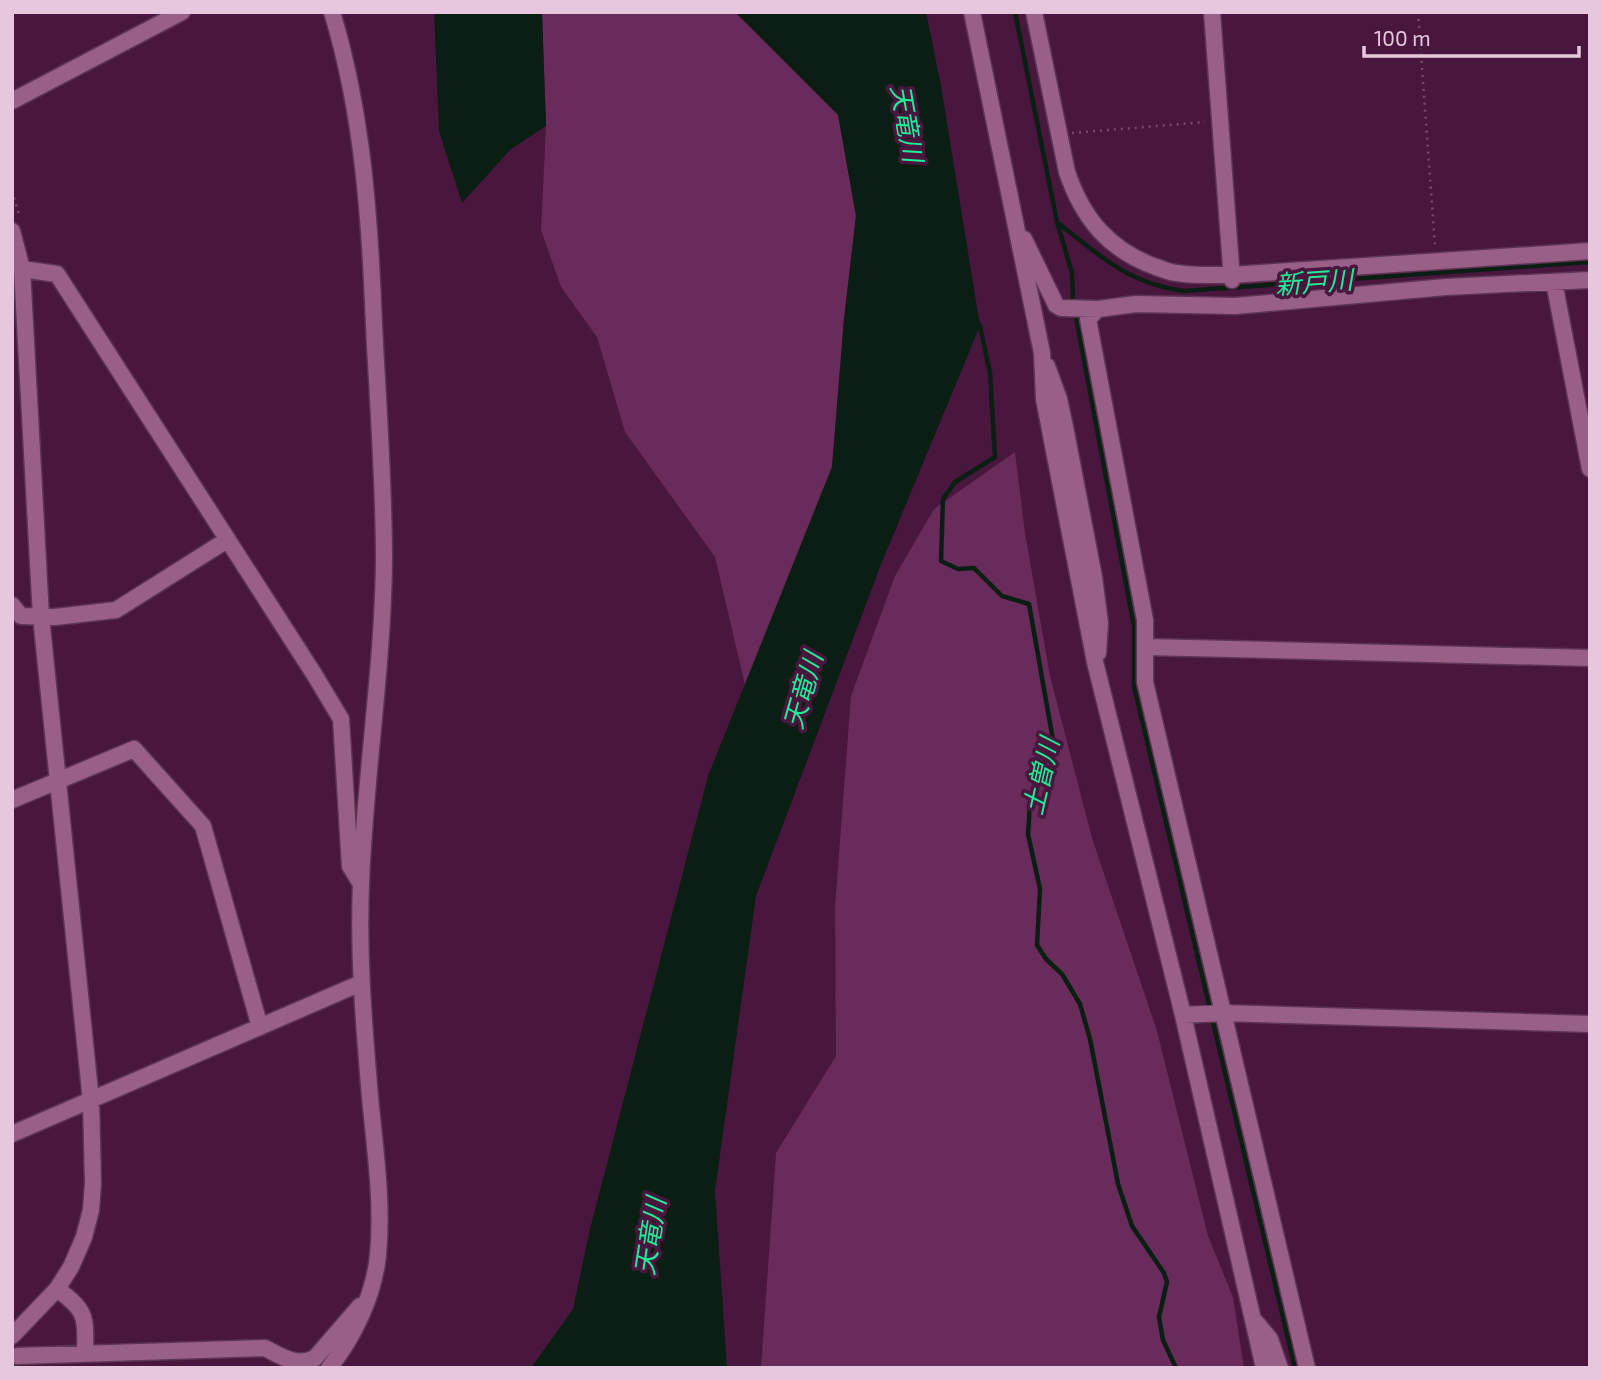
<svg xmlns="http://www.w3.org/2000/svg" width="1602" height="1380" viewBox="0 0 1602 1380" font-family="'Exo 2','Noto Sans JP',sans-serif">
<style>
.green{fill:#692b5a}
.water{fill:#0b1e13}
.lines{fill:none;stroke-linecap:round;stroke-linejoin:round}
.stream{stroke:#0b1e13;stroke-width:4.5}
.minor-casing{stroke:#5d3453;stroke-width:19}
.path{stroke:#794b6d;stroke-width:2.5;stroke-dasharray:2 5;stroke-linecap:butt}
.minor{stroke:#985f87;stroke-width:16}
.labels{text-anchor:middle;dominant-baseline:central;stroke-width:7;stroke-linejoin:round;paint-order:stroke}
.water-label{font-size:26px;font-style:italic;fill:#20ed98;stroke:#49163d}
</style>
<rect width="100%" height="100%" fill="#49163d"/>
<path class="green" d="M542,12H735L838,114L856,216L844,319L832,467L745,685L715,557L625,432L597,337L561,287L541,230L546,126Z
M1015,452L1025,533L1050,676L1092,838L1157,1031L1208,1236L1233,1297L1244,1368H761L776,1153L836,1056L835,907L851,696L895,576L934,509Z"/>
<path class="water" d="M434,12H542L546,126L511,149L462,203L439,131Z
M735,12H926L941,86L980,326L882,562L756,896L715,1191L727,1368H531L573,1309L590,1229L708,776L832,467L844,319L856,216L838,115Z"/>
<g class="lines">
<path class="stream" d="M1015,12L1057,222L1072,273L1073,301L1134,626V686L1210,1009
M1058,223C1100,256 1129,284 1184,291L1590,262
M977,321L980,326L990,373L995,457L955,482L943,499L941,561L958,569L974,568L1002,596L1029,604L1053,740L1030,803L1028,834L1040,889L1037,945L1046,959L1062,974L1080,1004L1090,1039L1118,1184L1132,1226L1164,1273L1167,1282L1159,1317L1163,1340L1176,1368
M1212,1018L1295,1368"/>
<g class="minor-casing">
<path id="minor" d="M972,12L1042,353L1044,399L1095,662L1183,1015L1264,1368
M1034,12L1067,172C1083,219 1109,250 1156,267C1163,269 1170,273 1177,273C1195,276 1214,275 1231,275L1590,251
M1212,12L1232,280
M12,101L182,12
M12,231L22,269L41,617L91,1101L93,1183L91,1210L84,1237L71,1267L57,1289L12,1336
M1024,239L1056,305L1061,308L1098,309L1136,304L1235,306L1446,287L1590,280
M22,269L57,274L314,674L341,719L350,866L361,884
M1554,282L1590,469
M1098,309L1088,319L1145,620V682L1307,1368
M1047,366L1059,399L1065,427
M1047,415L1065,427L1094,577L1100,623L1098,653
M12,605L21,616L55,617L116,610L227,540
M1146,647L1590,658
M12,800L134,749L203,826L260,1027
M1183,1015L1222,1013L1590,1024
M12,1134L361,983
M57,1289C86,1310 86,1316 85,1352
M1255,1321L1270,1339L1280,1368
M17,1356L265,1348C283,1357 296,1367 315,1358L360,1306
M329,1368C354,1337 374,1295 378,1255C383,1203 375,1149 370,1097C364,1026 358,955 361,883C365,776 383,668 384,560C384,482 378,404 374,326C370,220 363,114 332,12"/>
</g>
<path class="path" d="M1418,12L1435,246
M1072,133L1205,122
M12,191L20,218"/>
<use href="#minor" class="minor"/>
</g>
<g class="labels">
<g class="water-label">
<text transform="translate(908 123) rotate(80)">天竜川</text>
<text transform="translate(1314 281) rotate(-4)">新戸川</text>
<text transform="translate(802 690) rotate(-74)">天竜川</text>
<text transform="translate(1040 776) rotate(-77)">土曽川</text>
<text transform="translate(649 1236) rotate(-81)">天竜川</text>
</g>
</g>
<rect width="1602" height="1380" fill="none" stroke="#e7c7dd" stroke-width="28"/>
<path d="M1364 46v10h215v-10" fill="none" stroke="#e7c7dd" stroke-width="3.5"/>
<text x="1374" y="46" font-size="21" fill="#e7c7dd" stroke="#49163d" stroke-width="5" paint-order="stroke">100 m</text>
</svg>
